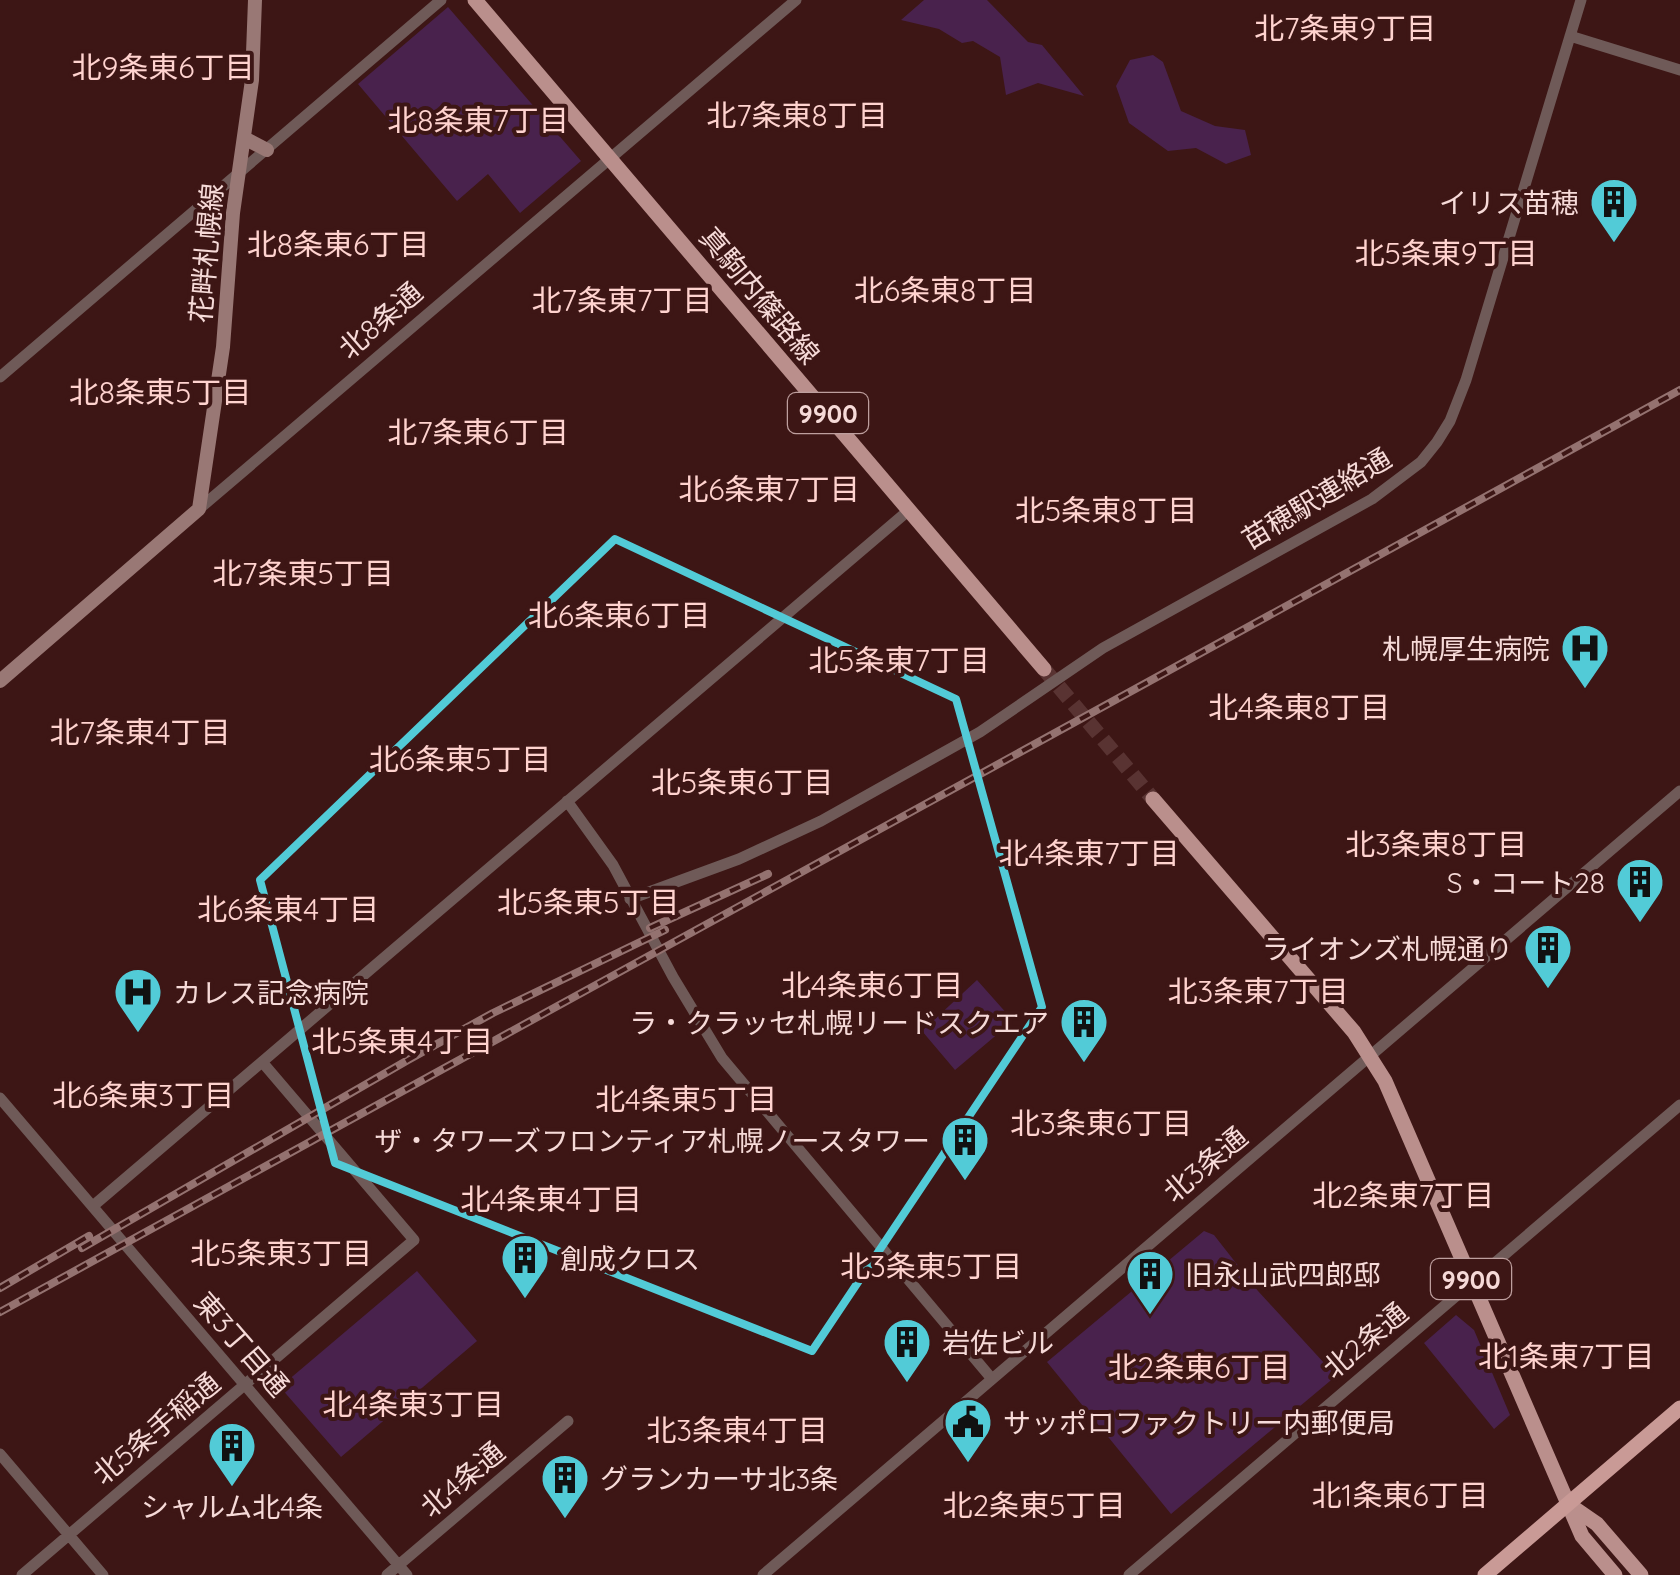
<svg xmlns="http://www.w3.org/2000/svg" width="1680" height="1575" viewBox="0 0 1680 1575" font-family="Quicksand,'Noto Sans JP',sans-serif">
<style>
.green{fill:#49224d}
.lines{fill:none;stroke-linecap:round;stroke-linejoin:round}
.primary-tunnel{stroke:#593332;stroke-width:15;stroke-dasharray:15 8;stroke-linecap:butt}
.tertiary{stroke:#6f5a58;stroke-width:11}
.secondary{stroke:#997875;stroke-width:14}
.primary{stroke:#ba8f8c;stroke-width:15}
.trunk{stroke:#c99a96;stroke-width:15}
.rail-casing{stroke:#947270;stroke-width:8}
.rail{stroke:#3d1615;stroke-width:4;stroke-dasharray:11;stroke-linecap:butt}
.marked{fill:none;stroke:#52cbd7;stroke-width:8;stroke-linejoin:round}
.labels{text-anchor:middle;dominant-baseline:central;stroke-width:8;stroke-linejoin:round;paint-order:stroke}
.shield{fill:#3d1615;stroke:#be9f9e;stroke-width:2.5}
.shield-label{font-size:25px;font-weight:bold;fill:#f6dad8}
.poi-label{font-size:28px;fill:#f6dad8;stroke:#3d1615;text-anchor:end}
.street-label{font-size:28px;fill:#f6dad8;stroke:#3d1615}
.neighbourhood-label{font-size:30px;fill:#ffd3cf;stroke:#3d1615}
</style>
<rect width="100%" height="100%" fill="#3d1615"/>
<path class="green" d="M924,0H987L1028,42L1042,45L1084,96L1038,83L1006,95L1000,57L973,41L962,43L939,29L901,20Z
M448,7L581,161L520,213L488,174L457,201L358,84Z
M1153,55L1163,62L1181,111L1215,126L1245,130L1251,155L1226,164L1196,148L1168,151L1129,123L1116,86L1130,60Z
M977,980L1009,1016L1000,1032L955,1070L922,1031Z
M1204,1231L1214,1235L1258,1291L1336,1376L1171,1514L1047,1362Z
M417,1271L477,1341L341,1457L280,1387Z
M1456,1315L1474,1330L1510,1415L1494,1429L1424,1343Z"/>
<g class="lines">
<path class="primary-tunnel" d="M1044,669L1153,799"/>
<path class="tertiary" d="M1570,36L1680,70
M0,377L441,0
M199,509L796,0
M567,801L613,865L673,977L722,1058L992,1379
M630,899L739,859L821,821L980,732L1103,648L1372,499L1421,462L1437,442L1450,421L1466,380L1581,0
M0,1098L407,1575
M93,1206L909,510
M0,1454L103,1575
M22,1575L414,1240L263,1063
M387,1575L568,1421
M763,1575L1680,791
M1129,1575L1680,1105"/>
<path class="secondary" d="M244,138L267,150
M0,681L199,509L223,347L233,213L252,80L255,0"/>
<path class="primary" d="M475,0L1044,669
M1153,799L1354,1032L1385,1081L1582,1536L1615,1575
M1568,1504L1597,1524L1641,1575"/>
<path class="trunk" d="M1485,1575L1680,1408"/>
<g class="rail-casing">
<path id="rail" d="M650,928L768,874
M82,1248L408,1060L493,1013L665,930
M0,1288L89,1236
M0,1312L1680,390"/>
</g>
<use href="#rail" class="rail"/>
</g>
<path class="marked" d="M615,539L956,699L1042,1007L812,1351L335,1163L260,880Z"/>
<defs>
<g id="building-pin" transform="scale(2.5)"><path d="M0 17L-7.5 6A9.5 9.5 0 1 1 7.5 6Z" fill="#52cbd7" stroke="#3d1615"/><path d="M-4-6H4V6H1V3H-1V6H-4ZM-2.5-4.3h1.7v1.8h-1.7ZM.8-4.3h1.7v1.8H.8ZM-2.5-1h1.7V.8h-1.7ZM.8-1h1.7V.8H.8Z" fill="#111"/></g>
<g id="hospital-pin" transform="scale(2.5)"><path d="M0 17L-7.5 6A9.5 9.5 0 1 1 7.5 6Z" fill="#52cbd7" stroke="#3d1615"/><path d="M-5-5h3v3.5h4V-5h3V5h-3V1.5h-4V5h-3Z" fill="#111"/></g>
<g id="civic-pin" transform="scale(2.5)"><path d="M0 17L-7.5 6A9.5 9.5 0 1 1 7.5 6Z" fill="#52cbd7" stroke="#3d1615"/><path d="M-.6-6.5H3V-4.5H.6V-3L4-1V1h2V6H-6V1h2V-1L-.6-3ZM-1.2 2.5V6h2.4V2.5Z" fill="#111"/></g>
</defs>
<g fill-rule="evenodd">
<use href="#building-pin" x="1614" y="202"/>
<use href="#hospital-pin" x="1585" y="648"/>
<use href="#building-pin" x="1640" y="882"/>
<use href="#building-pin" x="1548" y="948"/>
<use href="#hospital-pin" x="138" y="992"/>
<use href="#building-pin" x="1084" y="1022"/>
<use href="#building-pin" x="965" y="1140"/>
<use href="#building-pin" x="525" y="1258"/>
<use href="#building-pin" x="1150" y="1274"/>
<use href="#building-pin" x="907" y="1342"/>
<use href="#civic-pin" x="968" y="1422"/>
<use href="#building-pin" x="232" y="1446"/>
<use href="#building-pin" x="565" y="1478"/>
</g>
<g class="labels">
<g class="shield">
<rect x="788" y="393" width="80" height="40" rx="8"/>
<rect x="1431" y="1259" width="80" height="40" rx="8"/>
</g>
<g class="shield-label">
<text x="828" y="413">9900</text>
<text x="1471" y="1279">9900</text>
</g>
<g class="poi-label">
<text x="1579" y="202">イリス苗穂</text>
<text x="1550" y="648">札幌厚生病院</text>
<text x="1605" y="882">S・コート28</text>
<text x="1513" y="948">ライオンズ札幌通り</text>
<text x="173" y="992" text-anchor="start">カレス記念病院</text>
<text x="1049" y="1022">ラ・クラッセ札幌リードスクエア</text>
<text x="930" y="1140">ザ・タワーズフロンティア札幌ノースタワー</text>
<text x="560" y="1258" text-anchor="start">創成クロス</text>
<text x="1185" y="1274" text-anchor="start">旧永山武四郎邸</text>
<text x="942" y="1342" text-anchor="start">岩佐ビル</text>
<text x="1003" y="1422" text-anchor="start">サッポロファクトリー内郵便局</text>
<text x="600" y="1478" text-anchor="start">グランカーサ北3条</text>
<text x="232" y="1506" text-anchor="middle">シャルム北4条</text>
</g>
<g class="street-label">
<text transform="translate(206 253) rotate(-85)">花畔札幌線</text>
<text transform="translate(760 295) rotate(50)">真駒内篠路線</text>
<text transform="translate(380 320) rotate(-41)">北8条通</text>
<text transform="translate(1316 498) rotate(-31)">苗穂駅連絡通</text>
<text transform="translate(1205 1164) rotate(-40)">北3条通</text>
<text transform="translate(1365 1340) rotate(-40)">北2条通</text>
<text transform="translate(242 1344) rotate(49)">東3丁目通</text>
<text transform="translate(156 1428) rotate(-40)">北5条手稲通</text>
<text transform="translate(462 1479) rotate(-40)">北4条通</text>
</g>
<g class="neighbourhood-label">
<text x="1345" y="28">北7条東9丁目</text>
<text x="163" y="67">北9条東6丁目</text>
<text x="797" y="115">北7条東8丁目</text>
<text x="478" y="120">北8条東7丁目</text>
<text x="338" y="244">北8条東6丁目</text>
<text x="1446" y="253">北5条東9丁目</text>
<text x="945" y="290">北6条東8丁目</text>
<text x="622" y="300">北7条東7丁目</text>
<text x="160" y="392">北8条東5丁目</text>
<text x="478" y="432">北7条東6丁目</text>
<text x="769" y="489">北6条東7丁目</text>
<text x="1106" y="510">北5条東8丁目</text>
<text x="303" y="573">北7条東5丁目</text>
<text x="619" y="615">北6条東6丁目</text>
<text x="899" y="660">北5条東7丁目</text>
<text x="1299" y="707">北4条東8丁目</text>
<text x="140" y="732">北7条東4丁目</text>
<text x="460" y="759">北6条東5丁目</text>
<text x="742" y="782">北5条東6丁目</text>
<text x="1436" y="844">北3条東8丁目</text>
<text x="1089" y="853">北4条東7丁目</text>
<text x="588" y="902">北5条東5丁目</text>
<text x="288" y="909">北6条東4丁目</text>
<text x="872" y="985">北4条東6丁目</text>
<text x="1258" y="991">北3条東7丁目</text>
<text x="402" y="1041">北5条東4丁目</text>
<text x="143" y="1095">北6条東3丁目</text>
<text x="686" y="1099">北4条東5丁目</text>
<text x="1101" y="1123">北3条東6丁目</text>
<text x="1403" y="1195">北2条東7丁目</text>
<text x="551" y="1199">北4条東4丁目</text>
<text x="281" y="1253">北5条東3丁目</text>
<text x="931" y="1266">北3条東5丁目</text>
<text x="1566" y="1356">北1条東7丁目</text>
<text x="1199" y="1367">北2条東6丁目</text>
<text x="413" y="1404">北4条東3丁目</text>
<text x="737" y="1430">北3条東4丁目</text>
<text x="1400" y="1495">北1条東6丁目</text>
<text x="1034" y="1505">北2条東5丁目</text>
</g>
</g>
</svg>
